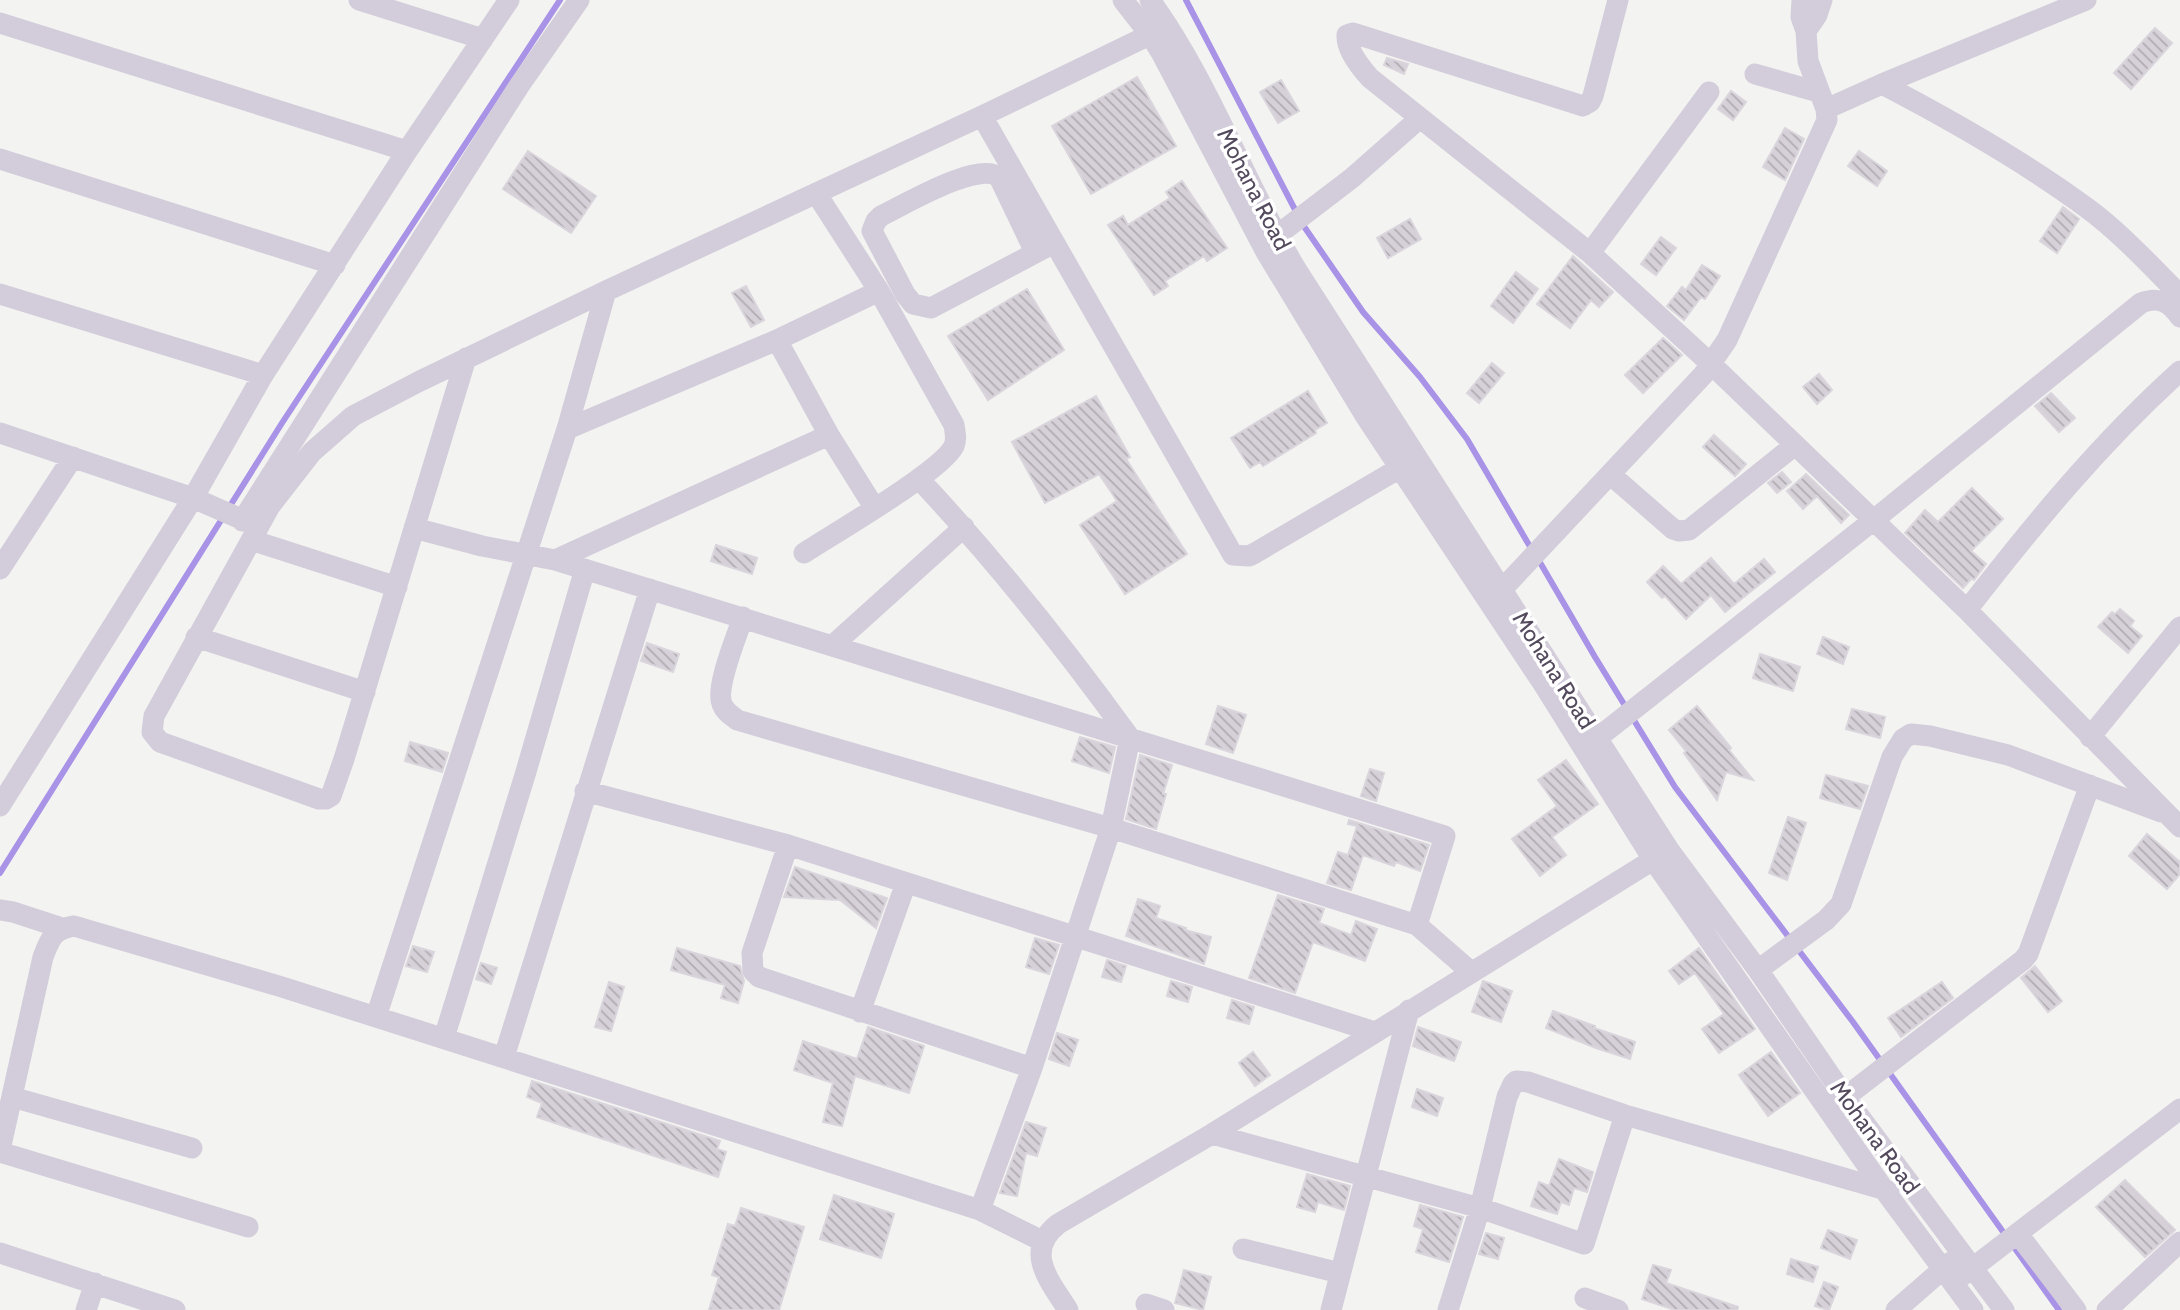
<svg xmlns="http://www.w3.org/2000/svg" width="2180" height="1310" viewBox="0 0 2180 1310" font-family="Cabin,sans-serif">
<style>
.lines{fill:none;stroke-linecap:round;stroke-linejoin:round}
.stream{stroke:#a893e7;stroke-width:6}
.building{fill:url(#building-back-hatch);stroke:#dad5dc;stroke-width:2}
.minor{stroke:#d3ccda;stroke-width:21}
.labels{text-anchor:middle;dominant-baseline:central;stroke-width:7;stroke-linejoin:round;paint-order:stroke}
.street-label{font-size:23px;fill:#544a5d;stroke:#fff}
</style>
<defs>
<pattern id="building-back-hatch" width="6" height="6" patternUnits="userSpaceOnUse" patternTransform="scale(1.75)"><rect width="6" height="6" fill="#d6d1d8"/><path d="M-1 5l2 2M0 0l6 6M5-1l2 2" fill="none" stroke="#b0acb2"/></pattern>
</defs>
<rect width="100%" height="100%" fill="#f3f3f1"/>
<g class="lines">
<path class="stream" d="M1186,0L1303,225L1363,312L1420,377L1467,439L1532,550
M1538,559L1595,657L1675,787L1853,1022L2059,1310
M0,873L282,423L560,0"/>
</g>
<path class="building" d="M2155,28L2172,43L2131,89L2114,73Z
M1387,58L1408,64L1404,74L1384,65Z
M1137,77L1176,146L1091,194L1052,126Z
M1281,80L1299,111L1278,123L1260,92Z
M1731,91L1746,102L1733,120L1718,109Z
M1785,128L1804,139L1785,180L1763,167Z
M528,151L596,196L571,233L503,189Z
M1859,151L1887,171L1877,186L1848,166Z
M1182,181L1227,248L1207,261L1204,256L1165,281L1168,286L1154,295L1108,225L1123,216L1128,225L1170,198L1166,192Z
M2063,207L2079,219L2057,253L2040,241Z
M1410,219L1421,239L1388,258L1377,238Z
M1661,237L1676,248L1656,275L1641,264Z
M1573,256L1613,292L1599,307L1591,300L1570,328L1537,304Z
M1702,265L1720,276L1705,299L1701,297L1684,320L1667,306L1682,287L1686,290Z
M1516,272L1538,289L1513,323L1491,306Z
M746,286L764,320L751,327L732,293Z
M1027,289L1064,350L988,400L948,336Z
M1663,338L1682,355L1643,393L1625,375Z
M1492,363L1504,373L1479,403L1467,393Z
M1819,374L1832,390L1817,404L1803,387Z
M1308,391L1327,423L1315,430L1316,433L1263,466L1260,462L1250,468L1231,438Z
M2051,393L2075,418L2059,432L2035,406Z
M1096,396L1130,457L1126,459L1187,554L1125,594L1080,525L1117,501L1099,474L1045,503L1012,442Z
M1714,435L1746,464L1735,476L1703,447Z
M1782,472L1791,482L1777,493L1768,483Z
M1806,474L1849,515L1841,523L1817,496L1803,509L1787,491Z
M1972,488L2003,519L1971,551L1986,564L1974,580L1972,578L1963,588L1905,533L1925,510L1938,522Z
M716,545L757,558L752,574L711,561Z
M1711,558L1734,584L1764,559L1775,572L1725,612L1711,595L1686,619L1665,596L1662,598L1647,582L1663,566L1681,584Z
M2120,609L2134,621L2130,626L2142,636L2128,653L2098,627L2112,612L2115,614Z
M1823,637L1849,647L1843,664L1817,654Z
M647,643L679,654L673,672L641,661Z
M1760,654L1800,667L1793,691L1753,678Z
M1218,706L1246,715L1233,753L1206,744Z
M1697,706L1731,748L1729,750L1753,780L1726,772L1717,800L1684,753L1686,751L1669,730Z
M1852,709L1885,717L1880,738L1846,729Z
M1080,737L1115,747L1109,773L1072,761Z
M410,742L448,753L442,772L405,761Z
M1140,755L1172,765L1163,794H1166L1156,829L1126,819Z
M1566,760L1598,804L1552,837L1566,855L1540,876L1512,839L1557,806L1538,780Z
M1370,769L1384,773L1376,801L1361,796Z
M1826,775L1868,786L1860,809L1820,798Z
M1788,817L1806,823L1787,880L1769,873Z
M1349,820L1429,845L1420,871L1396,862L1394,866L1363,855L1351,890L1327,883L1338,852L1348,855L1357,826L1348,824Z
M2147,834L2180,862V874L2167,889L2129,856Z
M795,867L887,898L876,928L840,900L784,897Z
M1278,895L1324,909L1319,923L1351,935L1356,921L1377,929L1365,961L1313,942L1295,993L1249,978Z
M1138,899L1160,906L1156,918L1186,928L1185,930L1211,937L1204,964L1126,936Z
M1035,938L1059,945L1049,974L1026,967Z
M413,946L434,952L427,972L406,966Z
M677,948L740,966L744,981L738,1003L721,998L725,985L671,970Z
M1699,948L1755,1029L1719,1053L1702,1029L1724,1014L1695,973L1679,984L1669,971Z
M1107,960L1126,966L1121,982L1102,977Z
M481,963L497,968L491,984L476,979Z
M2035,966L2062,1001L2048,1012L2021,978Z
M1171,981L1192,987L1188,1002L1167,996Z
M1483,981L1512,991L1501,1022L1472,1012Z
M609,982L624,987L611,1031L595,1027Z
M1942,982L1953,998L1901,1037L1888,1018Z
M1232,1000L1254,1007L1249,1024L1227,1018Z
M1553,1011L1595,1026L1594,1028L1635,1042L1630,1059L1596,1048L1546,1028Z
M868,1027L924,1046L909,1093L855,1076L842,1126L823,1122L833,1083L794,1070L803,1041L857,1059Z
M1418,1027L1461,1042L1454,1061L1413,1046Z
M1057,1033L1078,1040L1069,1066L1049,1059Z
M1253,1052L1270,1075L1255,1086L1239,1063Z
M1771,1052L1800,1093L1768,1116L1739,1075Z
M532,1081L720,1141L717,1149L726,1152L718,1177L537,1117L542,1103L527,1097Z
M1417,1089L1443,1098L1437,1116L1412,1107Z
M1026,1122L1046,1128L1037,1156L1026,1153L1017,1196L1000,1193Z
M1559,1159L1593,1172L1587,1192L1574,1188L1569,1205L1561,1202L1557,1214L1531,1206L1539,1182L1549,1186Z
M1307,1174L1350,1186L1344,1210L1318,1202L1315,1212L1297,1207Z
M2125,1180L2175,1230L2145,1257L2096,1207Z
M834,1195L894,1214L881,1258L820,1239Z
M1420,1205L1463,1217L1449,1262L1416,1252L1423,1229L1414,1226Z
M741,1208L804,1227L779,1310H709L719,1277L712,1275L728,1224L735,1226Z
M1828,1230L1857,1240L1850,1259L1821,1248Z
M1486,1233L1504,1238L1498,1259L1479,1254Z
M1791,1259L1818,1267L1813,1282L1787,1274Z
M1653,1265L1671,1270L1666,1283L1738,1307L1737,1310H1675L1642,1299Z
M1184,1270L1211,1277L1203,1310L1175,1303Z
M1824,1282L1838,1287L1829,1310L1815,1306Z"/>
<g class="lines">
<path class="minor" d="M359,0L483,39
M1123,0L1151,36L1162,54L1266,252L1366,417L1542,682L1654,861L1885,1191L1973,1310
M1150,0C1210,83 1244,182 1296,269L1669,850L1758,970L1845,1097L2004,1310
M1618,0L1593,96L1590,102L1583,106L1353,33L1347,35C1346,49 1361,68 1370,78L1590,253L1711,364L1967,610L2180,827
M0,23L407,151
M1806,31L1817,15L1822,0
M1755,74L1818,92
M1882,84C1953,121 2022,160 2087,208C2121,233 2150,265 2180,295
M1826,109L1882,84L2086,0
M982,116L1233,555L1249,556L1255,553L1410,462
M0,159L335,265
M1267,243L1352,178L1420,118
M1035,252L1000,179C984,157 902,206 881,216L876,221L872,231L905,294L913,304L931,308L1054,243
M1590,253L1709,92
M0,294L263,375
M777,340L829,435L874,507
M466,358L344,759L331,796L326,799H319L160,742L152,732L154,716L270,506L312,452L353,416L418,382L606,291L982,116L1168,26
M567,429L777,340L879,291
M0,433L193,498L255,525
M1611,475L1673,529L1679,531L1689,530L1795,445
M919,479C995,560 1065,648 1130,738L1111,828L1032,1068L980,1210
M242,521L519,86L579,0
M414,528L482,546L555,560L1445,836L1417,925
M251,540L397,587
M804,553C833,534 942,471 954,446C957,439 955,432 954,425L879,291L816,193
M555,560L829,435
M0,569L73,457
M1493,599L1703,375L1727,340L1827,120L1826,109L1808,61L1806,31L1801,17L1802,0
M1967,610C2033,525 2100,443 2180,371
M743,617C737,636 715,687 722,704C725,712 731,715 737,720L1111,828L1417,925L1471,972
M196,637L365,692
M832,646L964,527
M2090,737L2180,627
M1586,747L1875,519L2141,303C2159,296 2170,302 2180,317
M585,791L788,845L1375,1032
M0,806L193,498L263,375L407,151L509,0
M788,845L752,953L753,971L759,977L1032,1068
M0,910L13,912L62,928
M1758,970L1826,920L1841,904L1892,757L1903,739L1911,734L1930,736L2008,755L2161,812
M860,1012L906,883
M376,1017L567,429L606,291
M444,1038L525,775L585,569
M504,1057L650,589
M12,1097L192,1148
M1835,1105L2023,960L2028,954L2090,785
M1212,1134L1480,1208L1584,1244L1625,1115
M0,1150L43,957C50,939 53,929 74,926L282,987L980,1210L1042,1241
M0,1152L248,1227
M2018,1234L2076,1310
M1243,1249L1340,1273
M0,1253L175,1310
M1962,1276L2180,1109
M1585,1298L1618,1310
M1146,1304L1164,1310
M86,1310L95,1283
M1068,1310C1050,1281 1023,1252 1058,1224L1212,1134L1664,853
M1331,1310L1409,1010
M1448,1310L1480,1208L1507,1097L1513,1084L1516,1081L1528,1082L1625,1115L1889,1191
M1896,1310L1951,1262
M2107,1310L2180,1242"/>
</g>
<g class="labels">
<g class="street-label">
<text transform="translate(1254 189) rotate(63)">Mohana Road</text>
<text transform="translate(1554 670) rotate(58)">Mohana Road</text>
<text transform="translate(1875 1137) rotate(54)">Mohana Road</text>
</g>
</g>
</svg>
